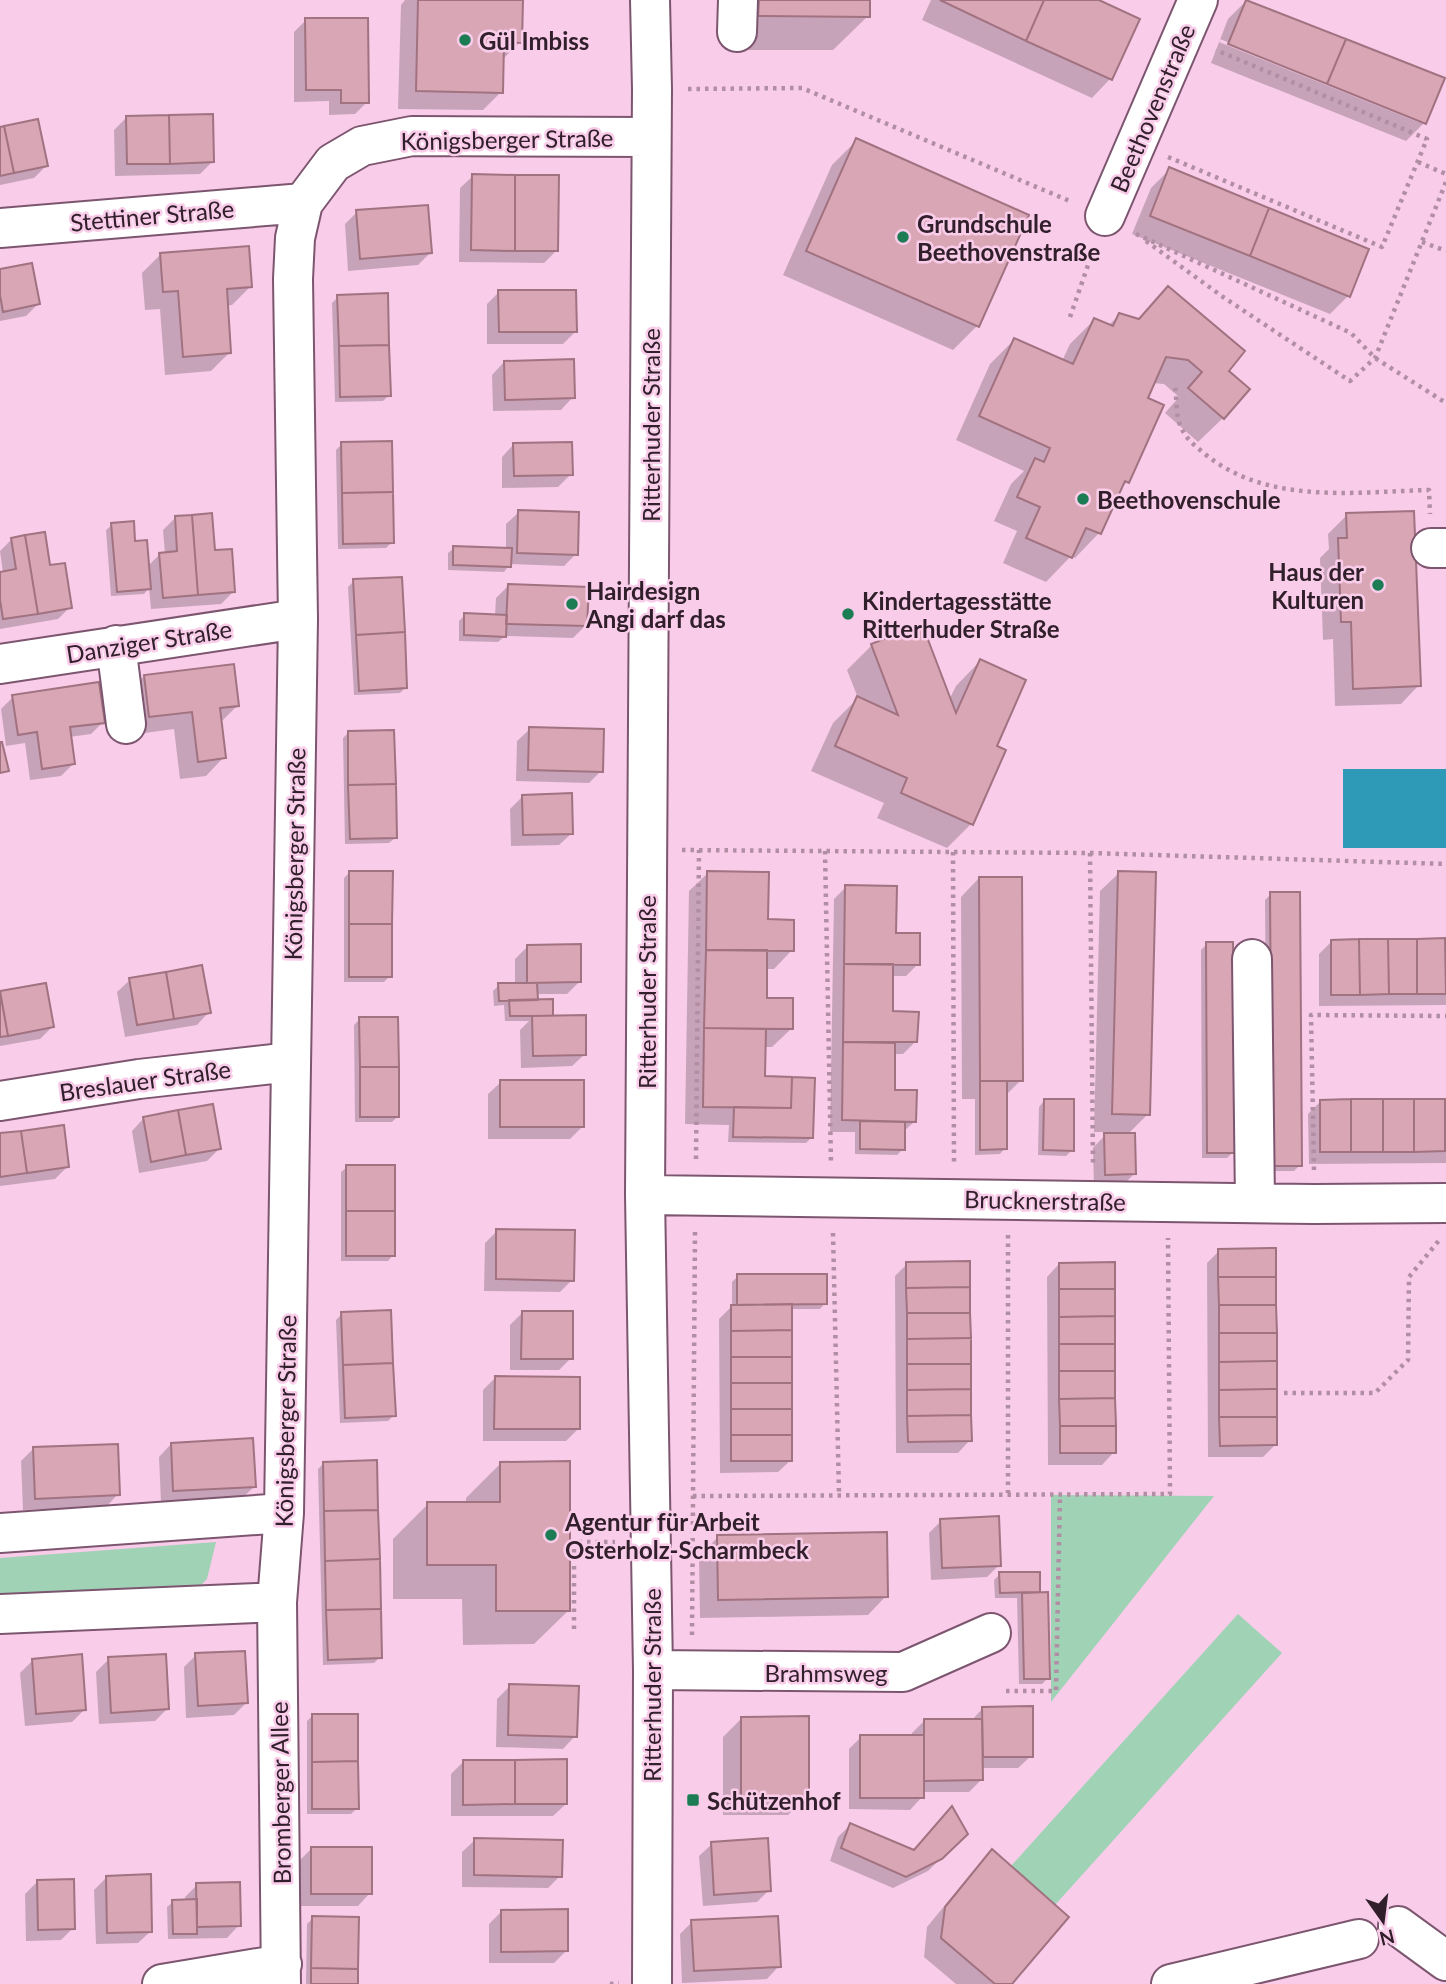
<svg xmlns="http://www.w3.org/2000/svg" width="1446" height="1984" viewBox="0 0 1446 1984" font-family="Lato,sans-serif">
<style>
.green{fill:#a0d2b6}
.water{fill:#2f9ab7}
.shadow{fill:#0003;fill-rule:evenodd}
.building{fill:#d9a6b5;stroke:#a17280;stroke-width:2}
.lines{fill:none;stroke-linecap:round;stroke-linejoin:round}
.minor-casing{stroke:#7c566f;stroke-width:42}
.path{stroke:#b18ea4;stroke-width:4.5;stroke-dasharray:3.5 5;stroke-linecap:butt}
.minor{stroke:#fff;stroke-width:38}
.poi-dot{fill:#1c7c53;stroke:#f9cce9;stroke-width:2.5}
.labels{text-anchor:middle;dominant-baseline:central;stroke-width:5;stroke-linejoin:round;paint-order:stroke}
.poi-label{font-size:24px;font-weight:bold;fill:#31202b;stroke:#f9cce9;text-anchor:start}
.street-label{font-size:24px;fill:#31202b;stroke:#f9cce9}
</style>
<rect width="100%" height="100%" fill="#f9cce9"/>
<path class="green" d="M1051,1495L1214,1496L1051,1702Z
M216,1542L207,1579L188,1598L0,1610V1558Z
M1238,1614L1282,1653L1055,1905L1011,1866Z"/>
<path class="water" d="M1343,769H1446V848H1343Z"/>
<path class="shadow" d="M405,0H521L520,42L502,60L501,92L483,110L398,109L401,5Z
M725,0H868V16L833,50H725Z
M931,0H1095L1138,20L1110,79L1092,98L922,20Z
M1247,0L1424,123L1406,141L1211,63L1228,19ZM1220,39L1418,119V122L1219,42Z
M306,20L367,102L355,114L329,115V101L294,102V32Z
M126,118L212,162L200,174L115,176L114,130Z
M0,129L46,166L34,178L0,185Z
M856,141L977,326L953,350L783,275L832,165Z
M1170,169L1348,296L1330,314L1132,234L1151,188Z
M473,176L556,251L544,263L459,262L460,188Z
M357,212L430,253L418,265L348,271L345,224Z
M160,255L250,287L232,305L226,306L229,353L211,371L165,375L160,309L145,310L142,273Z
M0,271L38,304L26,316L0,321Z
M1168,288L1226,371L1223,418L1198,442L1165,413L1179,397L1164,384L1152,383L1145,399L1127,482L1119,490L1099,533L1075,558L1071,556L1046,582L1003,563L1017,531L994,521L1011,484L1024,471L956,440L990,364L1014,340L1062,361L1070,344L1094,320L1108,326L1119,315L1137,320Z
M499,292L575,332L563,344H487V304Z
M338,297L389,395L383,401L335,402L332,303Z
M504,362L573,397L561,410L493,411L492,375Z
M342,444L392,542L386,548L338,549L336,450Z
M514,444L571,474L558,487L502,488V457Z
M519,512L576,554L564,566L510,564L504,572L448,570V553L454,548L506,549V524Z
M1347,515L1419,685L1401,704L1335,706L1333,639L1323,640L1320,558L1329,549L1328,534Z
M175,518L213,552L233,592L221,604L151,609L149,588L144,594L111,596L106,530L112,525L134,543L148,566L160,554H165L163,530Z
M12,539L48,567L70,607L58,619L0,629V574L3,573L0,551Z
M354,581L405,688L400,693L354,695L348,587Z
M508,586L586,625L573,638L505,636L498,642L459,641V621L465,615L495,616L496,598Z
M872,645L949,700L956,686L980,661L995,747L971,824L947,848L877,818L884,803L811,771L833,723L858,698L847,670Z
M144,676L237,706L220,723L224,757L206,776L180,779L174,729L130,735L126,695Z
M13,697L103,722L91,734L69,737L73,764L61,776L30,780L25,743L6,746L1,709Z
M530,729L601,771L589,783L516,781L517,741Z
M348,733L395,838L389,843L345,844L343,738Z
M523,796L572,833L559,845L511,846L510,809Z
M350,872L390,976L384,982H344V878Z
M708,873L766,921L792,950L774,969H765V1000L791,1029L772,1047H764V1078L812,1137L806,1143L728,1142L729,1125L685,1124L689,891Z
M1119,873L1148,1114L1127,1135L1134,1174L1122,1186L1094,1187L1093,1148L1108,1132H1094L1100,891Z
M979,878L1021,1080L1005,1096V1148L1000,1154L975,1155V1099H962L961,897Z
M846,887L894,935L918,964L906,976H891V1013L916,1041L903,1054H893V1092L915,1121L903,1132V1149L897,1155L855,1154V1132H830L834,899Z
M1271,894L1300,1165L1294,1171H1267L1265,900Z
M1446,941V1005L1319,1006V954L1331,942Z
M1207,944L1233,1152L1227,1158H1202L1201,950Z
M527,947L580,981L567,994H536V1001L585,1054L572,1066L521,1068L520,1030L529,1021H505L504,1005L494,1006L493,991L499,985H515V959Z
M130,980L209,1012L197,1025L125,1037L117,992Z
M44,985L52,1027L40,1039L0,1046V993Z
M360,1019L398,1116L392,1122H355L354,1025Z
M501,1082L583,1126L570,1139H488V1094Z
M1446,1100V1163L1309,1164L1308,1114L1321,1101Z
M1044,1101L1072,1150L1066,1156L1038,1155L1039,1107Z
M144,1118L219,1149L207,1161L139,1173L132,1131Z
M0,1135L68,1166L55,1179L0,1186Z
M347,1167L393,1255L388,1261H341V1172Z
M497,1231L572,1280L560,1292L484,1291L485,1243Z
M1219,1251L1276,1444L1263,1457H1208L1207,1263Z
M907,1264L970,1440L958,1453H896L895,1276Z
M1059,1264L1114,1452L1102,1465H1048L1047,1277Z
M738,1276L825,1303L820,1309H790L791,1460L778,1472L720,1473L719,1319L732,1306V1282Z
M522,1313L571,1358L559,1370H510V1325Z
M342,1314L394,1415L388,1421L340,1423L336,1320Z
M495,1378L578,1429L566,1441H483V1390Z
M171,1444L254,1487L241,1499L161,1502L159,1457Z
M33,1449L118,1494L106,1507L23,1510L21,1461Z
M324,1463L380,1657L374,1663L323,1665L318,1469Z
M500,1464L569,1610L534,1644L463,1645L462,1599H393V1539L428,1504H466V1498Z
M941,1521L999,1565L987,1577L931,1580L929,1533Z
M718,1537L886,1596L868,1615L700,1618L699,1556Z
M1000,1574H1039V1594L1048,1678L1042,1684H1019L1017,1598H995L994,1580Z
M196,1655L246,1703L234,1715L186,1718L184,1667Z
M109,1659L167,1709L155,1721L99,1724L96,1672Z
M33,1660L84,1710L72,1722L25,1726L20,1673Z
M510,1686L575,1736L563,1749L496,1747L497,1699Z
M983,1708L1031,1756L1018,1768H981V1780L969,1792H922V1797L910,1810L849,1809V1749L861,1737H912V1733L924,1721H971Z
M312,1716L357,1808L351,1814H307V1721Z
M742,1718L807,1796L788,1815H723V1737Z
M463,1762L566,1804L553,1816H451V1774Z
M850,1825L914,1852L966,1834L928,1871L893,1888L830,1861L838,1837Z
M475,1840L560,1876L548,1888L462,1887V1852Z
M712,1844L769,1890L757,1902L703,1906L699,1856Z
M311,1849L370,1893L358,1906H299V1861Z
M992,1851L1009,1984H956L924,1957L927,1927L974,1870Z
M107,1877L151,1931L138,1943L96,1944L94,1890Z
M37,1882L73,1928L61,1940L26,1941L25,1894Z
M197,1885L239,1925L227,1938L168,1939L167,1907L173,1902L185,1901V1897Z
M501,1912L567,1950L554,1963H489V1924Z
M313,1918L356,1984H306L307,1924Z
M692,1922L779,1966L767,1979L682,1983L680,1934Z"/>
<path class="building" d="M418,0H523L522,43L504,42L503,93L416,91Z
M759,0H870V17L758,16Z
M940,0H1044L1026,41Z
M1044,0H1099L1140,19L1112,80L1026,41Z
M1246,0L1346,39L1327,84L1228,44Z
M305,18H368L369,103H341V90H306Z
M1346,39L1445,78L1426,124L1327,84Z
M213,114L214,162L170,164L169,115Z
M169,115L170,164H127L126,116Z
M38,119L48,166L14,173L4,126Z
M4,126L14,173L0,176V127Z
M856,138L1029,215L979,327L806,251Z
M1169,167L1269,208L1250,256L1150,216Z
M472,174L515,175V251L471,250Z
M515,175H559L558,251H515Z
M428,205L432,253L360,259L356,210Z
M1269,208L1369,249L1350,297L1250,256Z
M249,246L252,287L227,289L231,353L183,357L178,291L163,292L160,253Z
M32,263L40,304L3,312L0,295V269Z
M1168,286L1245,351L1229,371L1250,389L1224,419L1188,388L1202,372L1188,360L1166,357L1148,398L1164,405L1129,483L1125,481L1101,534L1086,528L1072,558L1026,538L1040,507L1017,497L1035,458L1044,462L1050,448L979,416L1014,338L1073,364L1094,318L1113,326L1119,313L1139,319Z
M498,290H576L577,332H499Z
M388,293L389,345L339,346L337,295Z
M389,345L391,396L340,397L339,346Z
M574,359L575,398L505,400L504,361Z
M392,441L393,492L342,493L341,442Z
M572,442L573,475L514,476L513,443Z
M393,492L394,543L343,544L342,493Z
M518,510L579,512L578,555L517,553Z
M1414,511L1421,686L1353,689L1351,622H1341L1338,538H1347L1346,513Z
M212,513L215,550L232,549L235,592L198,595L192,515Z
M192,515L198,595L163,598L159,553L177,551L175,516Z
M134,521L135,541L147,540L151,589L117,592L111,523Z
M45,532L50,565L65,563L72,608L38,614L25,535Z
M25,535L38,614L3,619L0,600V572L16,569L11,538Z
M453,546L512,548L511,567L453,565Z
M402,577L405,632L356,635L353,579Z
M508,584L589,587L587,626L506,624Z
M464,613L507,615L506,637L464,635Z
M922,624L956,713L980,659L1026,680L997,746L1006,750L973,825L901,793L907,778L835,746L857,696L898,715L871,644Z
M405,632L407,688L359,691L356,635Z
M234,664L239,706L220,708L226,758L198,762L192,712L149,717L144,675Z
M99,682L105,723L70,727L75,764L42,769L37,732L18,735L12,695Z
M529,727L604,729L603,772L528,770Z
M394,730L396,784L348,785V731Z
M0,742H2L9,771L0,773Z
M396,784L397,838L350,839L348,785Z
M572,793L573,834L523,835L522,795Z
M349,871H393L392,924H349Z
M707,871L769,872L768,919L794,920V951L706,950Z
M1118,871L1156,872L1150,1115L1112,1114Z
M979,877H1022L1023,1081H980Z
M845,885L897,886L896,933H920V965L844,964Z
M1270,892H1300L1302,1166H1272Z
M349,924H392V977H349Z
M1445,938L1446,994H1417V939Z
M1359,939L1360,995H1331V940Z
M1359,939H1388L1389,994L1360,995Z
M1388,939H1417V994H1389Z
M1206,942H1233L1235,1153H1207Z
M581,944V982L527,983V945Z
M706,950H767V998H793V1029L704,1028Z
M844,964H893V1011L919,1012L917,1042H843Z
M202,965L211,1013L174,1019L166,972Z
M166,972L174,1019L137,1025L129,978Z
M46,983L54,1027L8,1036L0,991Z
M498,983H537L538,1000L499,1001Z
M0,992L8,1036L0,1037Z
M553,999V1016H510L509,1000Z
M586,1015V1055L533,1056L532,1016Z
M359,1017H398L399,1067H360Z
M704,1028L766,1029L765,1076L792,1077L791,1108L703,1107Z
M843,1042L895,1043V1090H917L916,1122L842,1120Z
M360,1067H399V1117H360Z
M792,1077L815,1078L813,1138L733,1137L734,1107L791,1108Z
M500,1080H584V1127H500Z
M980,1081H1007V1149L980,1150Z
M1044,1099H1074V1151L1043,1150Z
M1351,1099V1152H1320V1100Z
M1351,1099H1383V1152H1351Z
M1383,1099H1414V1152H1383Z
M1414,1099H1445V1151L1414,1152Z
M213,1104L221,1149L186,1155L178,1110Z
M178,1110L186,1155L151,1162L143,1117Z
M860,1121L905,1122V1150L860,1149Z
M64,1125L69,1167L27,1173L21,1131Z
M21,1131L27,1173L0,1177V1133Z
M1104,1133H1135L1136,1174L1105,1175Z
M346,1165H395V1211H346Z
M346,1211H395V1256H346Z
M496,1229L575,1230L574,1281L496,1279Z
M1276,1248V1277H1218V1249Z
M970,1261V1287L906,1288V1262Z
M1115,1262V1289H1059V1263Z
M737,1274H827V1304L737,1305Z
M1218,1277H1276V1305H1219Z
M970,1287V1313H907L906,1288Z
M1059,1289H1115V1316L1059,1317Z
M792,1304V1330L731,1331V1305Z
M1219,1305H1276L1277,1333H1219Z
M391,1310L393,1363L343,1365L341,1312Z
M522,1311H573V1359H521Z
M907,1313H970L971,1338L907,1339Z
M1115,1316V1344H1059V1317Z
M792,1330V1357H731V1331Z
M1219,1333H1277V1361L1219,1362Z
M971,1338V1364H907V1339Z
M1059,1344H1115V1371H1059Z
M731,1357H792V1383H731Z
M1277,1361V1389L1219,1390V1362Z
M393,1363L396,1416L345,1418L343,1365Z
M907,1364H971V1389L907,1390Z
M1059,1371H1115V1398L1059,1399Z
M495,1376L580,1377V1429H494Z
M731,1383H792V1409H731Z
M971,1389V1415L907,1416V1390Z
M1277,1389V1417H1219V1390Z
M1115,1398L1116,1426H1060L1059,1399Z
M731,1409H792V1435H731Z
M971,1415L972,1441L908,1442L907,1416Z
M1219,1417H1277V1445L1220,1446Z
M1060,1426H1116V1453H1060Z
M731,1435H792V1461H731Z
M253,1438L256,1487L173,1491L171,1443Z
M118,1444L120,1495L35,1499L33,1447Z
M377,1460L378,1510L324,1511L323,1462Z
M570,1461V1611H496V1565H427V1502H500V1462Z
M378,1510L380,1559L325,1561L324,1511Z
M999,1516L1001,1566L942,1568L940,1519Z
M887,1532L888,1597L718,1600L717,1535Z
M380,1559L381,1609L326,1610L325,1561Z
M999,1572H1040V1592L1000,1593Z
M1048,1592L1050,1679H1024L1022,1593Z
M381,1609L382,1658L328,1660L326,1610Z
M245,1651L248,1703L198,1706L195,1653Z
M82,1654L86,1710L36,1714L32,1659Z
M166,1654L169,1709L111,1713L108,1657Z
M509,1684L579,1686L577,1737L508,1735Z
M1033,1706V1757H983L982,1707Z
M312,1714H358V1761L312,1762Z
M809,1716V1797H741V1717Z
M924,1719H982L983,1780L924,1781Z
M860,1735H924V1798H860Z
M567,1759V1804H515V1760Z
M463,1760H515V1804L463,1805Z
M358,1761L359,1809H312V1762Z
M952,1806L968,1834L942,1859L906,1877L841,1848L850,1823L914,1850Z
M474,1838L563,1840L562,1877L474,1875Z
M768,1838L771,1891L714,1895L711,1842Z
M311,1847H372V1894H311Z
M992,1849L1069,1917L1012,1984H995L941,1938L945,1907Z
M151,1874L152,1932L107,1933L106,1876Z
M74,1879L75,1929L38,1930L37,1880Z
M240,1882L241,1926L197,1927L196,1883Z
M197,1899V1934H173L172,1900Z
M568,1909V1951L501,1952V1910Z
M312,1916L359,1917L358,1969L311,1968Z
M778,1916L781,1967L694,1971L691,1920Z
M311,1968L358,1969V1984H311Z"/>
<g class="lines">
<g class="minor-casing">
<path id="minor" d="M650,0L652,89L645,1195L653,1670L652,1984
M737,32L738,0
M1105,216L1198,0
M0,228L303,203
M1431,548H1446
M116,645L126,724
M0,664L298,619
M1252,959L1255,1203
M0,1101L139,1079L291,1062
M645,1195L1314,1204L1446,1203
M0,1533L284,1513
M0,1614L277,1602
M653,1670L903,1672L991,1633
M1398,1926L1446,1961
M162,1984L282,1964
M281,1984L277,1602L284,1513L298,619L293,279L295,238L303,203L333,163L362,146L412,136L651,137
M1171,1984L1359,1939"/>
</g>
<path class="path" d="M688,89L802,88L1072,202
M1168,157L1382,247L1427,139L1216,50
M1418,162L1446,174
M1136,234L1351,333L1375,358L1446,403
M1146,241L1223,297L1350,381L1375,358L1446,182
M1422,242L1446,251
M1070,317L1094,248
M1175,388C1177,399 1176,415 1180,425C1185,438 1195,446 1205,454C1267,505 1354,492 1429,490L1430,514
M682,850L1090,853L1093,1165
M825,851L831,1164
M953,852L954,1163
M1090,853L1446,864
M696,1159L699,850
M1314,1170L1311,1015L1446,1016
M833,1233L839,1494
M1008,1235V1493
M1284,1393H1375L1408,1360L1409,1277L1441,1238
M693,1496L1170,1494L1168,1238
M570,1542H615
M574,1629V1542
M692,1635L695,1231
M1006,1691H1056L1060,1494
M610,1984L619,1983"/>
<use href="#minor" class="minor"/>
</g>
<g class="poi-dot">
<circle cx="465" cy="40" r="7"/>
<circle cx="903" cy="237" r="7"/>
<circle cx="1083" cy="499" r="7"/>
<circle cx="1378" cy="585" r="7"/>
<circle cx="572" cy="604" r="7"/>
<circle cx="848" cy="614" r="7"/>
<circle cx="551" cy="1535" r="7"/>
<rect x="686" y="1793" width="14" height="14" rx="3.5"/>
</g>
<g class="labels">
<g class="poi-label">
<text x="479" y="40">Gül Imbiss</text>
<text x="917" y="223">Grundschule<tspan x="917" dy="28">Beethovenstraße</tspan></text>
<text x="1097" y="499">Beethovenschule</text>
<text x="1364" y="571" text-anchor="end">Haus der<tspan x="1364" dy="28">Kulturen</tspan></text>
<text x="586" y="590">Hairdesign<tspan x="586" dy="28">Angi darf das</tspan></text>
<text x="862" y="600">Kindertagesstätte<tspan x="862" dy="28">Ritterhuder Straße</tspan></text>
<text x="565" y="1521">Agentur für Arbeit<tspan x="565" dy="28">Osterholz-Scharmbeck</tspan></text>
<text x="707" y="1800">Schützenhof</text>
</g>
<g class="street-label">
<text transform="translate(1152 108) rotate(-67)">Beethovenstraße</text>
<text transform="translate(507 139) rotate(-1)">Königsberger Straße</text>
<text transform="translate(152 215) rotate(-5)">Stettiner Straße</text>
<text transform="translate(650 425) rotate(-90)">Ritterhuder Straße</text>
<text transform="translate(149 641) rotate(-9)">Danziger Straße</text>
<text transform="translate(294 854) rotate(-89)">Königsberger Straße</text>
<text transform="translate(646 992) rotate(-90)">Ritterhuder Straße</text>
<text transform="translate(145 1080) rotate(-8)">Breslauer Straße</text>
<text transform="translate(1045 1200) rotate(1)">Brucknerstraße</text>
<text transform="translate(285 1421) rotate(-89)">Königsberger Straße</text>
<text x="826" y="1672">Brahmsweg</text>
<text transform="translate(651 1685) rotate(-90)">Ritterhuder Straße</text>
<text transform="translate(280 1793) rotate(-91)">Bromberger Allee</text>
</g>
</g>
<g transform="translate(1383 1921) rotate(166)" stroke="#f9cce9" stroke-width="5" paint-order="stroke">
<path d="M0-5L12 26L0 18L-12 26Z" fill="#31202b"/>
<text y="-10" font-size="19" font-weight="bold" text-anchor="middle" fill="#31202b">N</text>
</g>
</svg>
